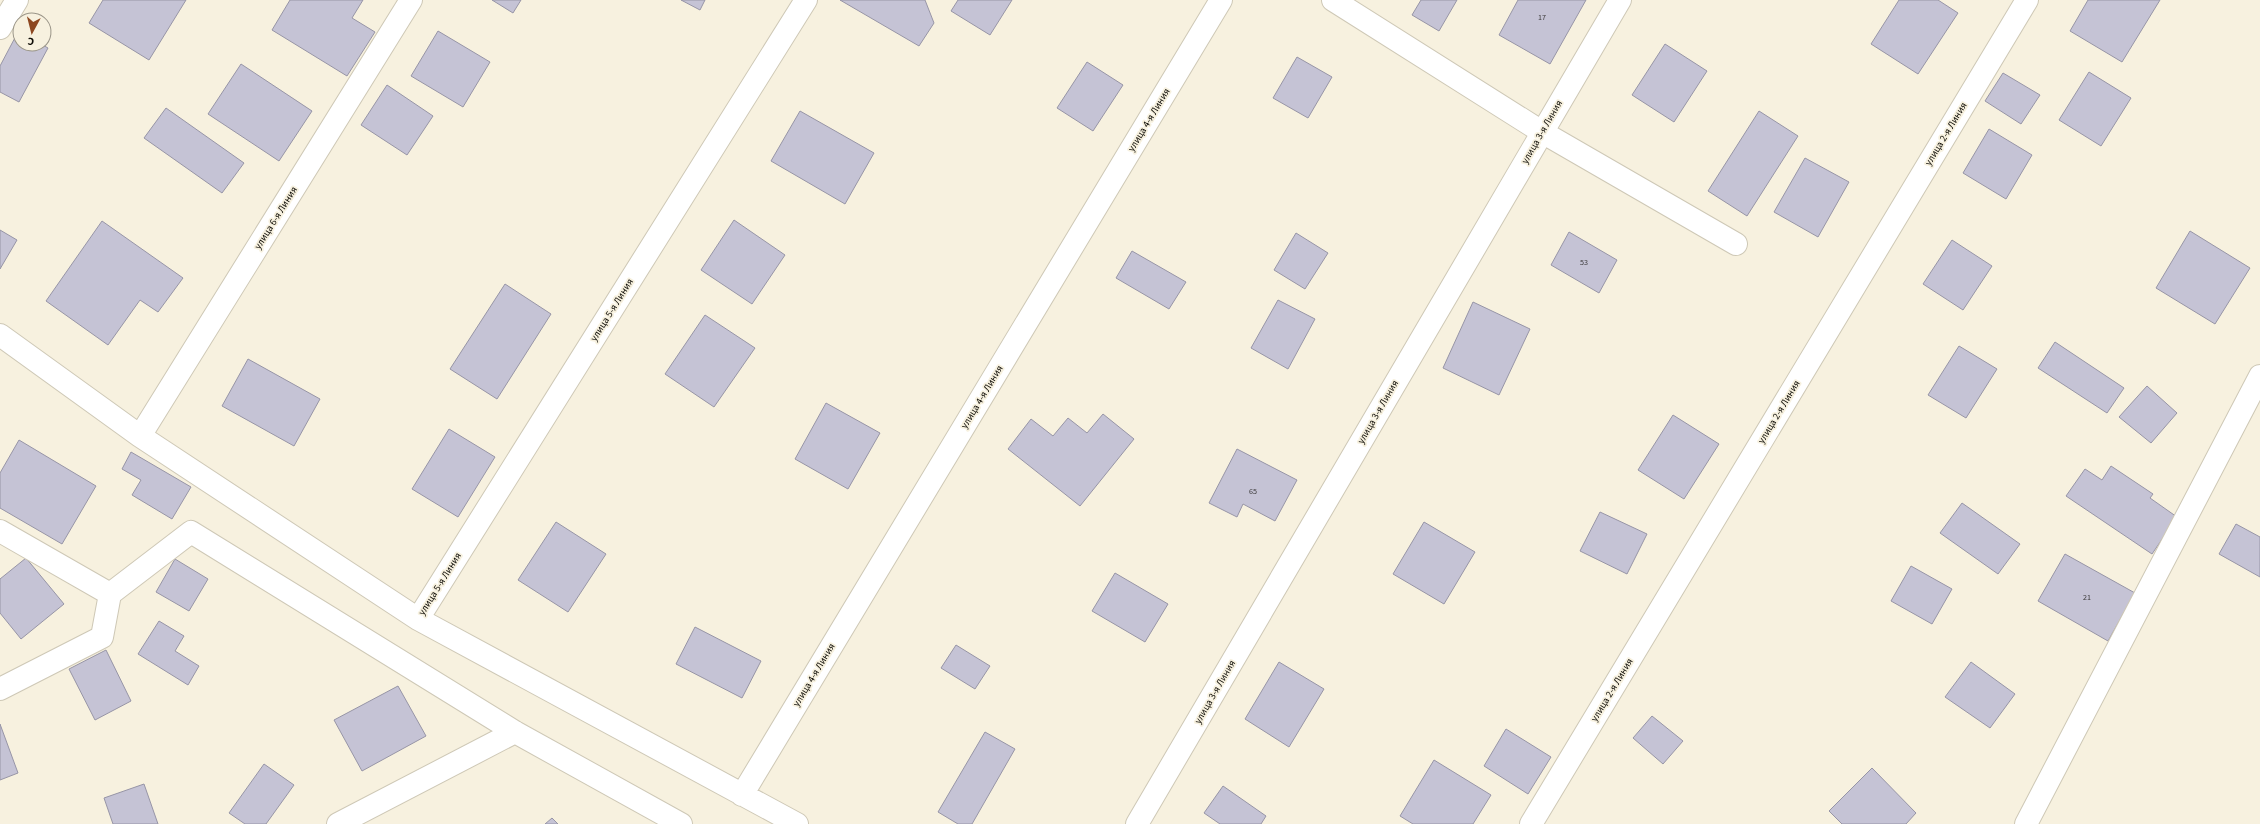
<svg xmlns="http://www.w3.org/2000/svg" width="2260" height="824" viewBox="0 0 2260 824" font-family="'Source Sans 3',sans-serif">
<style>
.building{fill:#c5c3d5;stroke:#9795a6}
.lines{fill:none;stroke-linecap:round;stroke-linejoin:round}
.minor-casing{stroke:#cec8b6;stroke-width:24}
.minor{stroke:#fff;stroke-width:22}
.labels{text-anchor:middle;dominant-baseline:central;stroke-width:3.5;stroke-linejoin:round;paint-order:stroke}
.number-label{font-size:8px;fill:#3c3a3a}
.street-label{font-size:10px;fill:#0e0c06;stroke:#f7f1df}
</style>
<rect width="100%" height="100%" fill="#f7f1df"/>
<path class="building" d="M103,0H186L149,60L89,23Z
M290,0H363L352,18L375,32L347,76L272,30Z
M492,0H521L513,13Z
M681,0H705L700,10Z
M840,0H925L934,23L919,46Z
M958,0H1012L990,35L951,11Z
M1421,0H1457L1439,31L1412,15Z
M1518,0H1586L1550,64L1499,35Z
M1899,0H1938L1958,13L1918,74L1871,44Z
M2088,0H2160L2122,62L2070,31Z
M438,31L490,62L463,107L411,76Z
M18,32L20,33V44H41L48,48L19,102L0,92V66Z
M1665,44L1707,71L1674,122L1632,95Z
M1297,57L1332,77L1308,118L1273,98Z
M1087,62L1123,85L1093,131L1057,108Z
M241,64L312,111L279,161L208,114Z
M2089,72L2131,98L2101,146L2059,120Z
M2003,73L2040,95L2021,124L1985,101Z
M387,85L433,116L407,155L361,125Z
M166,108L244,163L222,193L144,138Z
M800,111L874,153L845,204L771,161Z
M1759,111L1798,136L1747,216L1708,191Z
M1989,129L2032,155L2006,199L1963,173Z
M1805,158L1849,182L1818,237L1774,212Z
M734,220L785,255L752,304L701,270Z
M102,221L183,278L158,312L140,300L108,345L46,301Z
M0,230L17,240L0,269Z
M2190,231L2250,268L2215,324L2156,288Z
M1569,232L1617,260L1599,293L1551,265Z
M1296,233L1328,253L1305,289L1274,270Z
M1952,240L1992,266L1963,310L1923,284Z
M1132,251L1186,282L1169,309L1116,278Z
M505,284L551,314L497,399L450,369Z
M1278,300L1315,319L1288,369L1251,348Z
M1473,302L1530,329L1499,395L1443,368Z
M705,315L755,348L714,407L665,374Z
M2055,342L2124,388L2107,413L2038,368Z
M1959,346L1997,369L1966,418L1928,395Z
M248,359L320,399L294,446L222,406Z
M2147,386L2177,413L2151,443L2119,417Z
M826,403L880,433L848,489L795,459Z
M1103,414L1134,439L1080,506L1008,449L1031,419L1053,436L1068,418L1087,433Z
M1673,415L1719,444L1684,499L1638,470Z
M449,429L495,457L458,517L412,489Z
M19,440L96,486L62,544L0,508V473Z
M1237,449L1297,480L1275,521L1243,504L1237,517L1209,503Z
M131,452L191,487L172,519L132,495L141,480L122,469Z
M2111,466L2153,494L2150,498L2177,517L2152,554L2066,496L2085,469L2102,480Z
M1962,503L2020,544L1998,574L1940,533Z
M1600,512L1647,534L1627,574L1580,551Z
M556,522L606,554L568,612L518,580Z
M1424,522L1475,552L1444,604L1393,574Z
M2236,524L2260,537V577L2219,554Z
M2065,554L2135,593L2108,641L2038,601Z
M26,558L64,604L21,639L0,613V579Z
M175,559L208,579L189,611L156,592Z
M1911,566L1952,589L1932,624L1891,601Z
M1115,573L1168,604L1145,642L1092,611Z
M159,621L184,636L175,651L199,666L188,685L138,654Z
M695,627L761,661L742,698L676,664Z
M956,645L990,666L975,689L941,668Z
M106,650L131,701L95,720L69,669Z
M1279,662L1324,689L1289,747L1245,719Z
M1971,662L2015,694L1990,728L1945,697Z
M398,686L426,736L362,771L334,720Z
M1652,716L1683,741L1663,764L1633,738Z
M0,724L18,773L0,780Z
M1506,729L1551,757L1528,794L1484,766Z
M985,732L1015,749L972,824H958L938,812Z
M1434,760L1491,795L1473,824H1413L1400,816Z
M264,764L294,785L266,824H245L229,813Z
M1872,768L1916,813L1906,824H1842L1829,811Z
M144,784L158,824H113L104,798Z
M1223,786L1266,816L1261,824H1220L1204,813Z
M552,818L558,824H545Z"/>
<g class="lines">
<g class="minor-casing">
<path id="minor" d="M1333,0L1542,132L1736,244
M0,28L17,0
M0,335L140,436L418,619L797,824
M140,436L411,0
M0,531L110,594L191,532L515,732L681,824
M418,619L806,0
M0,689L102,637L110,594
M742,795L1221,0
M338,824L515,732
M1137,824L1620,0
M1531,824L2027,0
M2026,824L2260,376"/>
</g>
<use href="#minor" class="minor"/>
</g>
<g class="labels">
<g class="number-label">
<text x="1542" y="17">17</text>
<text x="1584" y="262">53</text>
<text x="1253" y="491">65</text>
<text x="2087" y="597">21</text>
</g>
<g class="street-label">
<text transform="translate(1149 120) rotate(-59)">улица 4-я Линия</text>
<text transform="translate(1542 132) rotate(-60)">улица 3-я Линия</text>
<text transform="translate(1946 134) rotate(-59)">улица 2-я Линия</text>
<text transform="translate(276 218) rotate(-58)">улица 6-я Линия</text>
<text transform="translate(612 310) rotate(-58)">улица 5-я Линия</text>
<text transform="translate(982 397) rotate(-59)">улица 4-я Линия</text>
<text transform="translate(1378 412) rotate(-60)">улица 3-я Линия</text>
<text transform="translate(1779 412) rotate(-59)">улица 2-я Линия</text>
<text transform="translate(440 584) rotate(-58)">улица 5-я Линия</text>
<text transform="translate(814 675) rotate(-59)">улица 4-я Линия</text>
<text transform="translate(1612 690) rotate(-59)">улица 2-я Линия</text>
<text transform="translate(1215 692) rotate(-60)">улица 3-я Линия</text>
</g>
</g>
<g transform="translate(32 32) rotate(187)"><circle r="19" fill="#f7f1df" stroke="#9a9588"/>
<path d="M0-3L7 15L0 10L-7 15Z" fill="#8d4720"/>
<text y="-6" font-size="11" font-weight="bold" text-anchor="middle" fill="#0e0c06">С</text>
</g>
</svg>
